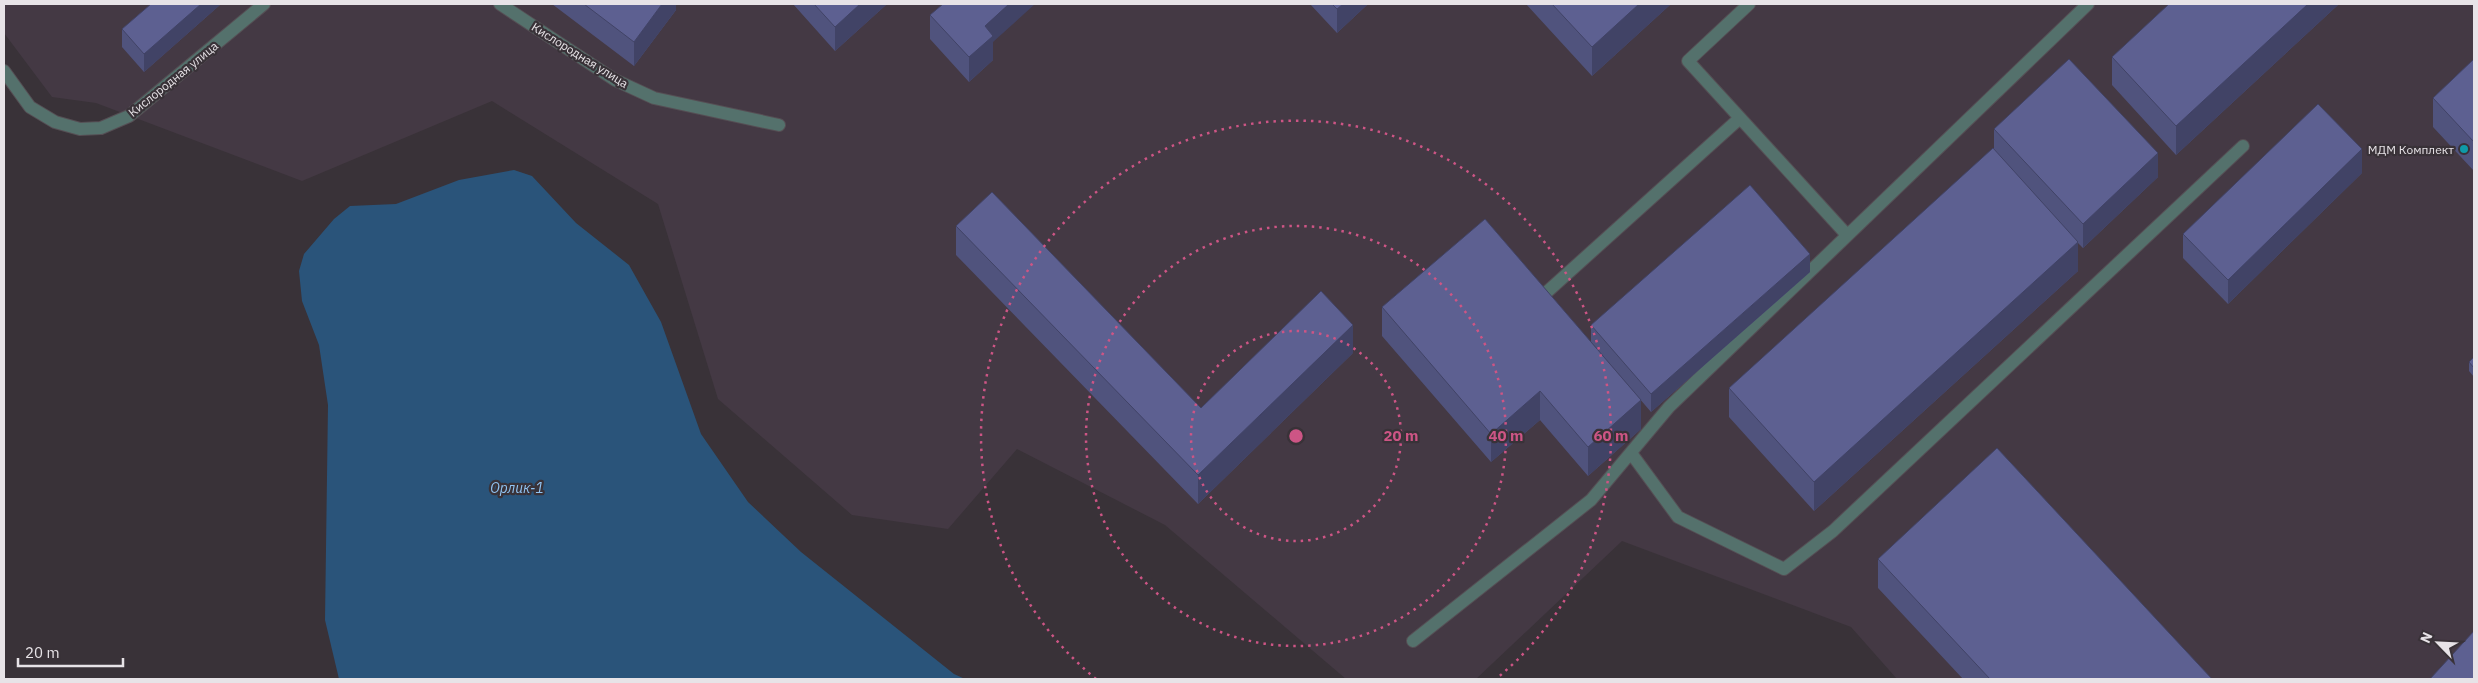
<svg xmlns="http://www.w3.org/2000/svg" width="2478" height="683" viewBox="0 0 2478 683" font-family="'IBM Plex Sans',sans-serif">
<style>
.built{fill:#443944}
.water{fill:#2a547a}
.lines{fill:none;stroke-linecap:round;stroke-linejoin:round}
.service-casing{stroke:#554e54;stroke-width:14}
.minor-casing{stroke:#554e54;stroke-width:14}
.service{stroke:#54716c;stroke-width:12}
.minor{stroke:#54716c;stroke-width:12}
.wall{fill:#50537d}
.shaded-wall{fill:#414366}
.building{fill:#5d6091;stroke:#414366}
.ring{fill:none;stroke:#cd5585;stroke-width:2.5;stroke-dasharray:2.5 5}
.culture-dot{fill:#0f9aa8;stroke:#393238;stroke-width:2}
.labels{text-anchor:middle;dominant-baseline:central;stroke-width:4.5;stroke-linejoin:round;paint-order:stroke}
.street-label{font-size:12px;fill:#e7e3e7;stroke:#393238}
.poi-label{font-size:12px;fill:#e7e3e7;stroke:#393238;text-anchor:end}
.water-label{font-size:14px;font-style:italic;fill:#91c4f3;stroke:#393238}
.centre{fill:#cd5585;stroke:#393238;stroke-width:2.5}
.ring-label{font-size:15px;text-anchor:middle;font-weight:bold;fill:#cd5585;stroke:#393238;stroke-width:4.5;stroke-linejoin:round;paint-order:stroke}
</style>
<rect width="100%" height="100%" fill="#393238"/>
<path class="built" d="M4,4H2474V679H1897L1851,627L1622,541L1476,679H1346L1165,525L1017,449L948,529L852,515L718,399L658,204L492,101L302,181L96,103L52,97L4,33Z"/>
<path class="water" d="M514,170L532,176L576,223L629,265L661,322L701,434L748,502L801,552L954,674L965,679H339L325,620L328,405L319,345L302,301L299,271L304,254L334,219L350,206L396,204L459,180Z"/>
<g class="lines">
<g class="service-casing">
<path id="service" d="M1749,4L1688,61L1847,235
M1538,300L1740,118
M1631,453L1678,517L1784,569L1833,531L2243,146
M1413,641L1591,500L1669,407L2088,4"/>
</g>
<g class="minor-casing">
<path id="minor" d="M500,4L615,80L654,98L779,125
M4,71L30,107L55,122L80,129L101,128L129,116L264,4"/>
</g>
<use href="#service" class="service"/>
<use href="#minor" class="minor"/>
</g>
<path class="wall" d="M151,4H221L144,72L122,47V29Z
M552,4H676V10L634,66Z
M793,4H887L835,51Z
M1310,4H1368L1337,33Z
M1526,4H1671L1592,76Z
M2339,4L2176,155L2112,85V57Z
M930,15L993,42V60L969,82L930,39Z
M2474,59V171L2433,127V98Z
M1994,129L2158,177L2083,248L2078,243V271L1814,511L1729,417V388L1994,150Z
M2362,173L2228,304L2183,258V234Z
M956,226L1201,408L1353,353L1198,504L956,255Z
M1810,272L1651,412L1591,342V325Z
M1382,307L1641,429L1588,476L1540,420L1491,462L1382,336Z
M2474,357V377L2469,371V362Z
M1878,559L2212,679H1963L1878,588Z"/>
<path class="shaded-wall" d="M201,4H221L144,72V54Z
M662,4H676V10L634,66V42Z
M860,4H887L835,51V27Z
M1009,4H1035L993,42V60L969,82V57L985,26Z
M1343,4H1368L1337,33V9Z
M1639,4H1671L1592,76V47Z
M2308,4H2339L2176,155V126Z
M2362,149V173L2228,304V280Z
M2158,153V177L2083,248V224Z
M2078,242V271L1814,511V482Z
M1810,254V272L1651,412V394Z
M1353,325V353L1198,504V475Z
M1540,391V420L1491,462V434Z
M1641,400V429L1588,476V447Z"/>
<path class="building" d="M151,4H201L144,54L122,29Z
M584,4H662L634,42Z
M814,4H860L835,27Z
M943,4H1009L985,26L993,36L969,57L930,15Z
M1332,4H1343L1337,9Z
M1552,4H1639L1592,47Z
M2169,4H2308L2176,126L2112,57Z
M2069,59L2158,153L2083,224L1994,129Z
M2474,59V142L2433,98Z
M2318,104L2362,149L2228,280L2183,234Z
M1993,148L2078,242L1814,482L1729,388Z
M1750,185L1810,254L1651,394L1591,325Z
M992,192L1201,408L1321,291L1353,325L1198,475L956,226Z
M1485,219L1641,400L1588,447L1540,391L1491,434L1382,307Z
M2474,357V368L2469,362Z
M1997,448L2212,679H1990L1878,559Z
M2474,631V679H2430Z"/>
<g class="ring">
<circle cx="1296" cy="436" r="105"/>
<circle cx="1296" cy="436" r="210"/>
<path d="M1096 679A315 315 0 1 1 1496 679"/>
</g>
<circle class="culture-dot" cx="2464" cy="149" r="5"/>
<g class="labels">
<g class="street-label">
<text transform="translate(580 55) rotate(32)">Кислородная улица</text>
<text transform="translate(173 79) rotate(-39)">Кислородная улица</text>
</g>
<g class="poi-label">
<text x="2454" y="149">МДМ Комплект</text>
</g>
<g class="water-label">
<text x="517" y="488">Орлик-1</text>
</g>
</g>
<circle cx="1296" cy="436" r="8" class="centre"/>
<g class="ring-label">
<text x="1401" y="441">20 m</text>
<text x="1506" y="441">40 m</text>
<text x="1611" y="441">60 m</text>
</g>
<rect width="2478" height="683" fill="none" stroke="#e7e3e7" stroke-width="10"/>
<g transform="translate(2438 643) rotate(294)" stroke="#393238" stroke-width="4" paint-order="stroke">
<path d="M0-4L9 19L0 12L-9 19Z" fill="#e7e3e7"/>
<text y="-8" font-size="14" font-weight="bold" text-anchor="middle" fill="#e7e3e7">N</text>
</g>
<path d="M18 658v8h105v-8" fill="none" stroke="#e7e3e7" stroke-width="2.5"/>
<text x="25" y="658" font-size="15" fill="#e7e3e7" stroke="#393238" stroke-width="4" paint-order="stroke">20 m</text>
</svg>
